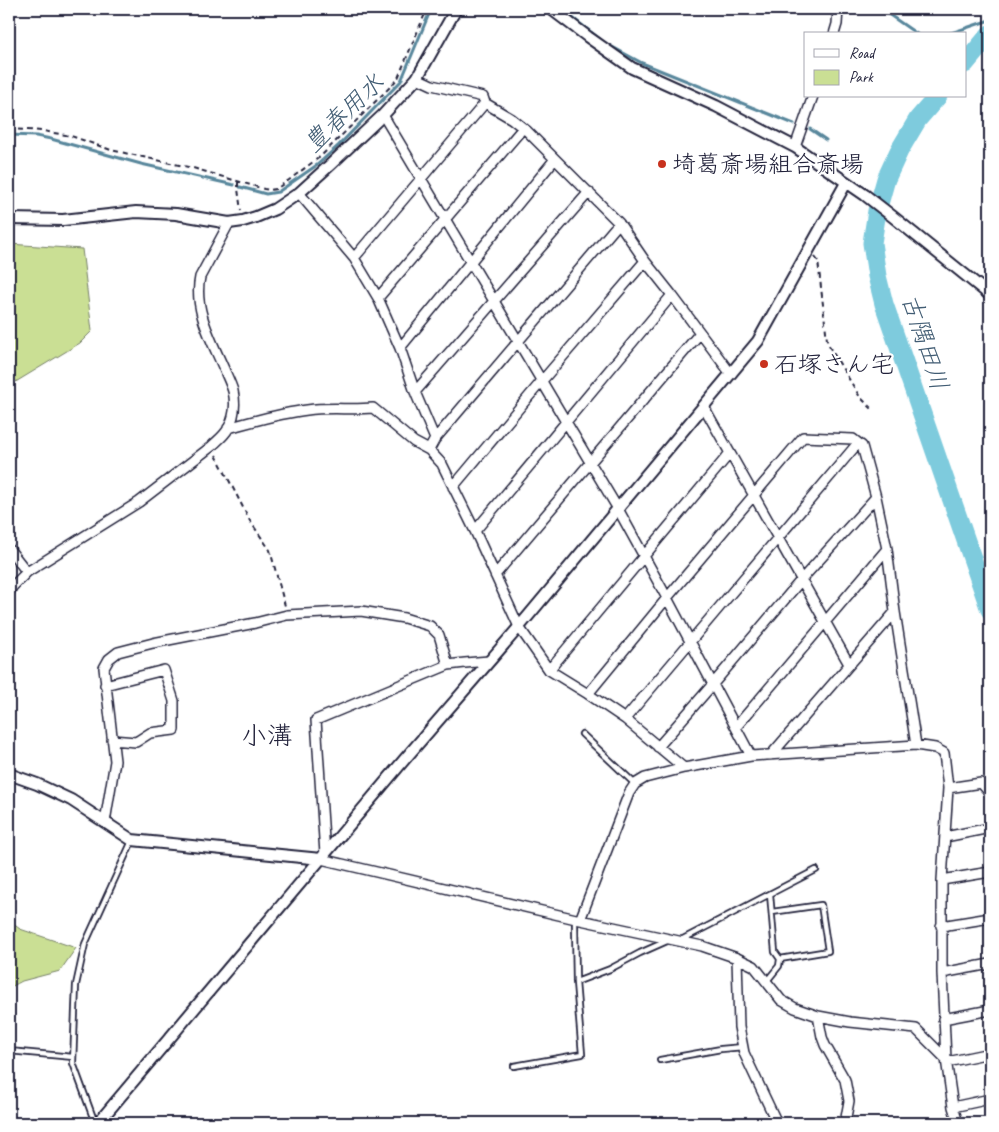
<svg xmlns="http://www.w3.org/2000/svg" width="999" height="1132" viewBox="0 0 999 1132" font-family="Caveat,'Klee One',sans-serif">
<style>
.green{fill:#cadf94;stroke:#768068}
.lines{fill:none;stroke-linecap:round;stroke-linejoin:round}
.stream{stroke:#59879c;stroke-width:3}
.river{stroke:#7ecbdd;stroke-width:19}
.service-casing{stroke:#22223b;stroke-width:8}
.minor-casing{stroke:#22223b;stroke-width:12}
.tertiary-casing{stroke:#22223b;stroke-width:14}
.path{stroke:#22223b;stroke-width:2;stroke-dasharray:5 4;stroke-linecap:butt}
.service{stroke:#fff;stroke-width:4.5}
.minor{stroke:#fff;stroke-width:9}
.tertiary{stroke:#fff;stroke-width:10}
.poi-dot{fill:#c8321e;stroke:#fff;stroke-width:2}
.labels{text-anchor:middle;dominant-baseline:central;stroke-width:4.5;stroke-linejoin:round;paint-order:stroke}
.poi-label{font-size:24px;fill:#22223b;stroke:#fff;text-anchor:start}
.water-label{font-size:25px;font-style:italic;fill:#425d74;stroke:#fff}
.quarter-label{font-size:26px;fill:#22223b;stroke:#fff}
</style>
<rect width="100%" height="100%" fill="#fff"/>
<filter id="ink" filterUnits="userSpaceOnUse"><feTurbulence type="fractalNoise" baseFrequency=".02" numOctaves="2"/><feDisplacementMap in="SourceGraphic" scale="10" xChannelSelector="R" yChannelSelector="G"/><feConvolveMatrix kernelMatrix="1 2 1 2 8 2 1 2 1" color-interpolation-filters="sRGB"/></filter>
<g filter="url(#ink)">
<path class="green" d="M9,244L82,249L92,331L80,343L9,386Z
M9,921L20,929L76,948L60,971L22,981L9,988Z"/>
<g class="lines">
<path class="stream" d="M561,9L600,39
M881,9L917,34
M948,34L990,20
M605,43L642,63L794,124
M810,129L826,140
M9,135L36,136L51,139L141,164L234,185
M240,187L266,194L278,192L317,165L339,145L401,81L431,9"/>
<path class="river" d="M965,64L990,34
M938,96L918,119L899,151L886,179L877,211L872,243L877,276L884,304L990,610"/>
<g class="service-casing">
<path id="service" d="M582,734L635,784
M772,912L821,905L828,951L780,959
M681,940L816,870
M576,982L610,969L640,953L667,941
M766,982L779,966L780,959L775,952L770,894
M9,1051L73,1057
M660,1060L721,1049L743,1047
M514,1066L582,1054L576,982L575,924L576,919
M95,1123L73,1063L76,985L85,944L132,841"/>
</g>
<g class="minor-casing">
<path id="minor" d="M834,34L837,24L838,9
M417,78L432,85L483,97L485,103L512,119L527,131L619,223L645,261L672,295L731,374
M383,115L618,509L667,598L751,756
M795,147L813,96
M299,193L354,258L378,298L400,348L415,392L435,439
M354,258L485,103
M378,298L523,128
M400,348L555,159
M415,392L589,192
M704,407L849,664
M228,428C254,421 281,413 307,410C329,407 351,410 373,408L414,442L429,450L442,464L475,531L519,627L549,670L588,694L625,719L684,768
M429,450L435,439L619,223
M453,487L541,382L645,261
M475,531L672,295
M9,549L27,572
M495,575L700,333
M9,592L13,586L27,572L139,502L212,446C217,441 224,436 228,429C234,418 236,404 233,391C231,384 227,376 224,369C212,341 193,309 200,277L229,223
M549,670L730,453
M105,685L164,670L174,701V730L150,733L136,742L112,740
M588,694L667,598L803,437L853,439L862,446L876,497L887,549L895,612L916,745
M625,719L858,443
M736,727L887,549
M658,747L713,684L802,579L876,497
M771,755L895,612
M948,788L981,783L990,793
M105,822L115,761L104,668L109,659L118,652L153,643L255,623L287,615L361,611L404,618L430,626L439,635L448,665
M945,837L990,828
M325,854L316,720L448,665L465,663L489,661
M321,859L576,919L702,946L737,958L754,966L781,1000L795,1008L818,1016L850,1022L916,1029L946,1059
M942,880L990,872
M580,920L629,793L635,784L645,778L684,768L751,756L916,745L935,748L944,753L948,788L942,880V973L946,1059L953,1107L958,1123
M941,926L990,918
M737,958L739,1027L744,1053L777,1123
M942,973L990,964
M818,1016L822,1037L825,1045L845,1080L849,1101L845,1123
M943,1019L990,1010
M947,1062L990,1053
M953,1107L990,1099"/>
</g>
<g class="tertiary-casing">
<path id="tertiary" d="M551,9L588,37L632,68L716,106L795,147L865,195L892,216L990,295
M9,219L63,220L136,212L176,214L229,223L243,221L256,217L275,209L299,193L330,165L383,115L417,78L456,9
M9,774L37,784L71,800L132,840L321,859
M98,1123L404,760L519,627L758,341L846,183"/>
</g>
<path class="path" d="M9,129L43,131L71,136L111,150L193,168L264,189L270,190L276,189L289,180L321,156L392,85L398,78L427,9
M238,182V189L241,211
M815,257L818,261L827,340L830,348L860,397L874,411
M216,455L250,521L270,550L285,606"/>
<use href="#service" class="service"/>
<use href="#minor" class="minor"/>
<use href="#tertiary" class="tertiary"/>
</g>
</g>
<g class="poi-dot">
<circle cx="662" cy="164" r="5"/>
<circle cx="764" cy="364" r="5"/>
</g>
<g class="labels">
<g class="poi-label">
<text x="672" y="164">埼葛斎場組合斎場</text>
<text x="774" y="364">石塚さん宅</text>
</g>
<g class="water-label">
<text transform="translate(344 113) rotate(-44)">豊春用水</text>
<text transform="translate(925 342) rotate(72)">古隅田川</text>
</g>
<g class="quarter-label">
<text x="267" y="735">小溝</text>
</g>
</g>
<rect width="999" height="1132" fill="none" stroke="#fff" stroke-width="30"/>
<rect x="15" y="15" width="969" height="1102" fill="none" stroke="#22223b" stroke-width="2" filter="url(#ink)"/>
<rect x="804" y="32" width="162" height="65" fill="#ffffff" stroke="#a7a7b1"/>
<rect x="814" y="49" width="25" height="8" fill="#ffffff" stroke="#a7a7b1"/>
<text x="849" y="58" font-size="15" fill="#22223b">Road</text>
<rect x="814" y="70" width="25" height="15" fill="#cadf94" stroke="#a7a7b1"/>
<text x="849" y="82" font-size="15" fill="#22223b">Park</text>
</svg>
